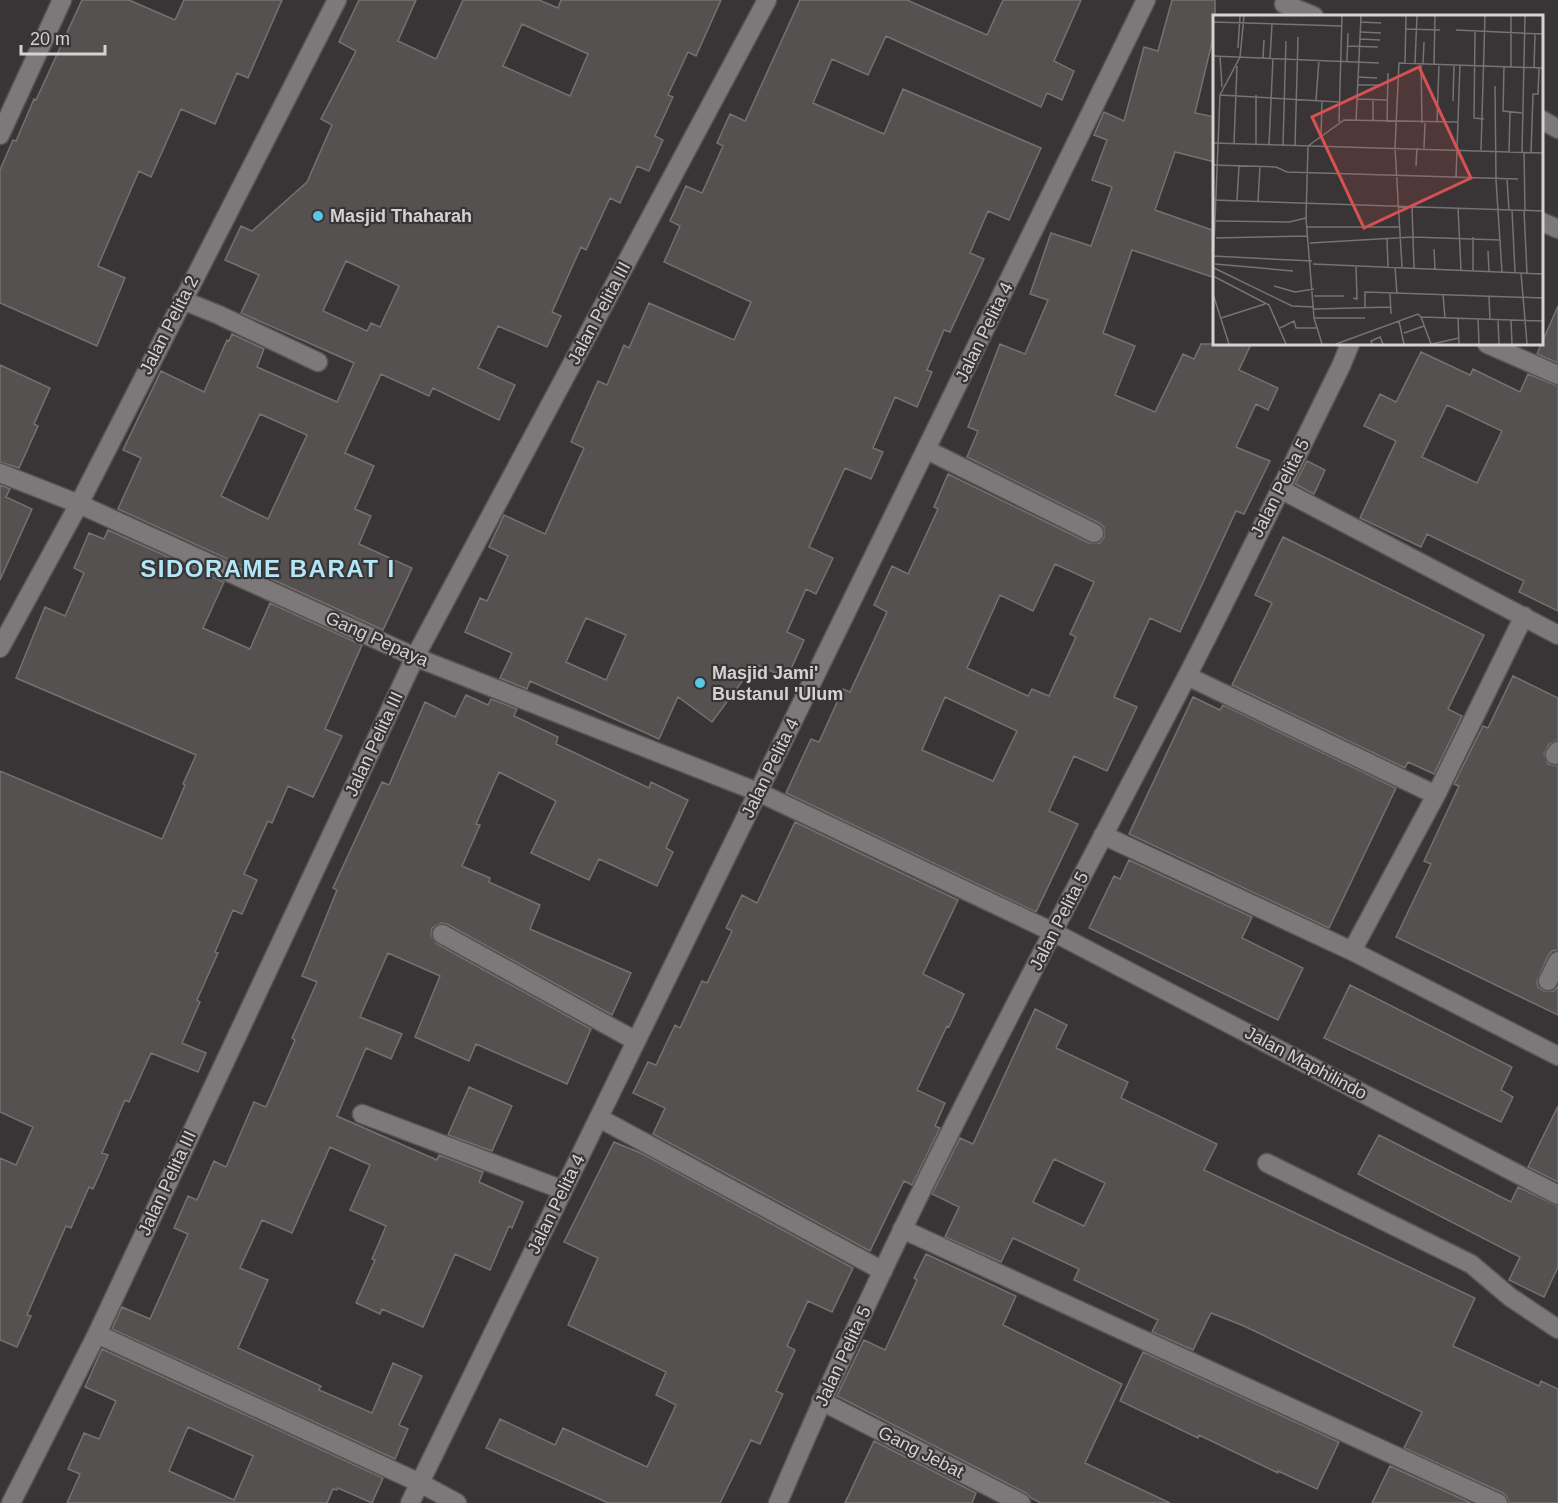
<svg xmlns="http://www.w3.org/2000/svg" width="1558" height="1503" viewBox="0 0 1558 1503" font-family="Arial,sans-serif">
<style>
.building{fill:#565151;stroke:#767171;stroke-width:1.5;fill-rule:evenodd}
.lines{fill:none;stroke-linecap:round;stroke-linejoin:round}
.minor-casing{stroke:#565353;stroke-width:21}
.minor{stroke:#7d7879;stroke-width:18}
.poi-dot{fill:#59c8e5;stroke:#393435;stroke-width:2}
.labels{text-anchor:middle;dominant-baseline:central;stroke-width:4.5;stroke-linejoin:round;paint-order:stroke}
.poi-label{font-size:18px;font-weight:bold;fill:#d5d2d2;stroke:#393435;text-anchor:start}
.street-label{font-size:18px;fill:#d5d2d2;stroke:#393435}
.district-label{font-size:24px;font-weight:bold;letter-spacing:1.5px;fill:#b1e7f7;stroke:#393435}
.inset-road{fill:none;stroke:#777374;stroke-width:1.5}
.view{fill:#d65252;fill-opacity:0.15;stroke:#d65252;stroke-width:3}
.inset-edge{fill:none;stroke:#d5d2d2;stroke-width:3}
</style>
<rect width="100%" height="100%" fill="#393435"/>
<path class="building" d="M82,0H129L175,20L184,0H282L248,78L237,73L215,124L181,109L151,177L139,171L98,266L125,278L97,346L0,303V170L13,140L16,141L34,99L36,100Z
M359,0H416L398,41L436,59L463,0H539L558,8L561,0H721L696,56L688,52L668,95L673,97L655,136L663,140L649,171L637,166L620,203L610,198L586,250L581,247L552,312L561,316L547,347L498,326L478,368L515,385L499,420L433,388L429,396L381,374L345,453L374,466L355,509L371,516L359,544L412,568L383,630L118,509L141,458L123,450L161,371L204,392L227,340L229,341L232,334L264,349L257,367L337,402L354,363L241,313L259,275L225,260L241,226L252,231L307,182L332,125L321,119L356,51L339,42ZM522,24L588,54L570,96L503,66ZM346,261L399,286L380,327L371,323L367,331L323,311ZM260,414L307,435L268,519L221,496Z
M800,0H907L987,35L1003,0H1081L1054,61L1074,71L1062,100L1047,93L1041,107L886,36L868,75L832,59L813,103L884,134L903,89L1041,148L1009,220L988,211L970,253L984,259L950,332L944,330L927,370L932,372L917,407L895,397L873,448L883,452L871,479L845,468L809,547L833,558L816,594L806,589L787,632L804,640L787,678L755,664L712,722L678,697L659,739L530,681L527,689L500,678L512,653L465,632L480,598L487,601L508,556L489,547L504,515L545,534L584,448L571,442L598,381L607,385L624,345L629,348L649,303L734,340L751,302L664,262L680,226L670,221L686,186L702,193L723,146L717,143L730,114L745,121ZM586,618L626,635L606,680L566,662Z
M1172,0H1215V30L1195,113L1215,117V162L1175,152L1155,210L1215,231V278L1132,250L1103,333L1135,346L1115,395L1155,412L1183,354L1194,359L1201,344H1251L1239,370L1278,388L1268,410L1256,404L1236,447L1270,461L1244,514L1236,511L1180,632L1150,618L1114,697L1137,707L1107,771L1074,756L1049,811L1078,824L1036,912L786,793L811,739L819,742L843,689L850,692L887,612L874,605L892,566L908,574L938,509L934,507L948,474L1089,543H1100L1104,537V527L1099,523L967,457L978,431L968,427L1000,344L1025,354L1048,300L1030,294L1051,233L1091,246L1112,187L1092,180L1107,140L1094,135L1104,112L1124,121L1144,47L1158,51ZM1055,564L1094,582L1070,634L1076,637L1049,696L1032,689L1028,696L967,668L1000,595L1033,611ZM945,697L1017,731L993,781L922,750Z
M1558,306V363L1537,354Z
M1421,352L1470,375L1473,369L1520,392L1528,374L1558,386V611L1519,592L1524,581L1427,534L1421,547L1360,518L1396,441L1364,426L1380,394L1396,402ZM1447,405L1502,431L1477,483L1422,457Z
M0,365L50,388L34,424L38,426L19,468L0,462Z
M1307,461L1325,470L1314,494L1295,484Z
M0,485L10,489L6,497L32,509L0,580Z
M108,530L224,582L203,628L250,649L270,603L362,645L325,729L342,736L313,797L288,786L272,823L268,821L244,874L257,880L242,914L233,910L215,952L218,953L197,1000L200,1002L182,1043L206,1053L198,1072L151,1053L129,1102L125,1100L102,1153L108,1155L93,1189L89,1187L71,1228L66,1226L27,1315L31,1316L17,1347L0,1340V1158L16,1165L33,1127L0,1112V771L162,839L185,785L183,784L196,755L16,678L45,607L65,616L84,573L74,568L89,533L104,539Z
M1283,537L1484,635L1448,709L1462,716L1434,774L1408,762L1405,768L1232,685L1272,603L1255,595Z
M1513,676L1558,698V740L1549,744L1544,754L1548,764L1558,766V950L1552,951L1548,956L1537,981L1538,987L1544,991H1554L1558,986V1015L1396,937L1431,864L1424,861L1459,786L1454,784L1483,726L1488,728Z
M466,695L488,705L491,699L517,709L514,716L558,737L556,744L649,788L651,782L688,800L666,848L673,852L657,886L599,859L589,880L531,853L556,801L499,772L476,824L480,825L462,866L490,878L489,882L540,905L530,929L631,973L612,1015L447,924L441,923L432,928L431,935L437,944L591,1029L567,1084L476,1044L469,1061L415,1037L440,976L388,953L360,1017L402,1034L391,1059L366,1048L337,1116L437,1160L439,1155L483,1172L479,1182L523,1202L512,1228L509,1226L490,1270L455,1254L423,1327L382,1309L380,1314L356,1303L375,1260L372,1259L386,1226L350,1210L370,1165L330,1147L292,1233L262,1220L240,1268L268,1280L238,1348L321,1386L319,1390L372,1413L393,1363L422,1376L399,1425L408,1429L395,1459L112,1329L122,1307L150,1319L188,1234L174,1228L188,1196L197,1200L214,1161L226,1167L254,1102L266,1107L295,1040L292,1038L317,982L302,976L337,890L333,888L382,782L389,785L425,702L455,717Z
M1193,697L1220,710L1223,705L1396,788L1329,928L1129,834Z
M795,822L958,900L923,974L964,994L949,1027L947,1026L917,1090L945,1103L935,1126L940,1128L912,1185L904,1181L870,1251L653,1134L665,1108L633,1093L648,1062L656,1065L675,1025L680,1028L702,981L707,983L732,931L726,928L742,895L757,903Z
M1129,860L1252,917L1242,938L1303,968L1278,1020L1089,928L1114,876L1120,879Z
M1350,985L1512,1067L1501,1090L1513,1097L1501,1122L1324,1038Z
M1035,1009L1067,1025L1056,1048L1128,1082L1121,1098L1217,1144L1204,1170L1475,1298L1453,1346L1539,1386L1541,1381L1558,1389V1503H1509L1507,1497L1503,1493L1404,1448L1422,1412L1244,1326L1211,1313L1193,1350L1152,1332L1158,1320L1074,1280L1079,1269L1013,1238L1001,1262L945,1237L959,1207L932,1194L960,1138L973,1144ZM1054,1159L1105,1183L1084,1226L1033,1202Z
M469,1087L512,1106L492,1151L448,1135Z
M1558,1106V1182L1528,1167Z
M1379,1135L1511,1202L1518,1187L1558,1206V1267L1544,1297L1509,1280L1520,1257L1358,1174Z
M614,1142L643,1154L853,1268L832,1312L808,1301L787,1346L795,1350L776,1391L783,1394L760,1444L751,1440L720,1503H608L486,1448L500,1419L555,1445L563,1428L647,1467L676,1405L656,1395L666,1372L568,1325L598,1258L564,1242Z
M926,1254L1016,1296L1003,1325L1122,1384L1085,1463L1170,1503H1041L1031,1498L1026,1493L837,1396L864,1340L885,1350L917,1280L914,1278Z
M102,1349L383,1478L372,1503L338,1488L337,1490L333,1489L327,1503H67L80,1474L68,1469L84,1433L99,1439L116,1401L85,1387ZM188,1427L253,1456L234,1500L169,1471Z
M1143,1352L1339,1442L1317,1489L1278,1471V1473L1199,1435L1198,1438L1120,1401Z
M874,1441L976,1493L972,1503H845Z
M1390,1466L1471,1503H1372Z"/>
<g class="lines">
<g class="minor-casing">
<path id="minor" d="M1284,4L1314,16
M1542,120L1558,129
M0,135L62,0
M1542,222L1558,229
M182,300L219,315L318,362
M1487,344L1558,375
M927,450L1094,533
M0,473L79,504L415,657L758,792L1053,932L1558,1195
M1280,489L1558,635
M0,648L79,504L337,0
M1187,676L1436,795
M1555,755L1558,751
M1103,835L1352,951L1558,1056
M442,934L636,1041
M1352,951L1436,795L1524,616
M1548,981L1558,961
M362,1114L563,1190
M599,1118L883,1271
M1267,1163L1471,1264L1510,1297L1558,1329
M902,1229L1498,1503
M97,1334L420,1483L457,1503
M821,1401L1021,1503
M11,1503L97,1334L415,657L767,0
M410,1503L1146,0
M778,1503C897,1221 1043,951 1185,680C1239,576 1289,471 1341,366L1350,344"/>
</g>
<use href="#minor" class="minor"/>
</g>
<g class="poi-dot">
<circle cx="318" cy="216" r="6"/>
<circle cx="700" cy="683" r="6"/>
</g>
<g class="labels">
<g class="poi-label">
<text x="330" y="216">Masjid Thaharah</text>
<text x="712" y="673">Masjid Jami'<tspan x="712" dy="21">Bustanul 'Ulum</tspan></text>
</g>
<g class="street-label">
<text transform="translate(599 313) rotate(-62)">Jalan Pelita III</text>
<text transform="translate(169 325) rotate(-63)">Jalan Pelita 2</text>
<text transform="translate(984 332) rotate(-64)">Jalan Pelita 4</text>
<text transform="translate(1280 488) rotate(-63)">Jalan Pelita 5</text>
<text transform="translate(377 639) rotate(24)">Gang Pepaya</text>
<text transform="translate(374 744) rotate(-65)">Jalan Pelita III</text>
<text transform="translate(770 768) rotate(-64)">Jalan Pelita 4</text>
<text transform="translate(1059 921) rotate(-63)">Jalan Pelita 5</text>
<text transform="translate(1306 1063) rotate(28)">Jalan Maphilindo</text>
<text transform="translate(167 1183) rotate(-65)">Jalan Pelita III</text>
<text transform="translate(556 1204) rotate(-64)">Jalan Pelita 4</text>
<text transform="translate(843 1356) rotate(-65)">Jalan Pelita 5</text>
<text transform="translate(921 1452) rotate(27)">Gang Jebat</text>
</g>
<g class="district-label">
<text x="268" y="568">SIDORAME BARAT I</text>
</g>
</g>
<g transform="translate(1213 15)">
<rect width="330" height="330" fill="#393435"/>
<path class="inset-road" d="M0,7L129,11M148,7L168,8M193,14L227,15M243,15L330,19M262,16L261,103L271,104M148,17L168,18M147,24L167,25M134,31L165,32M25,33L27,1M0,41L166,48M7,41L9,72M50,43L51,25M57,43L59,9M134,46L135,18M192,48L193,1M202,48L204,1M208,49L209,108M210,49L211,27M221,49L222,1M291,52L290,96L309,98M298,52V1M321,53L322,19M145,62L164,63M145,70H169M282,71L283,165L289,257M7,80L126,87M144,84L174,85M103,85L106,45M240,86L241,50M143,106L148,1M160,106V84M126,107L129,1M174,107L175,58M224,108L226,49M108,121L109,86M0,128L330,138M21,129L24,51M43,129V80M56,130L60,43M70,130L73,26M82,131L85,22M95,131L93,203L101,303L109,329M95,131L131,105L244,107M211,133L212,108M268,135L272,1M296,137L297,97M309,137L312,1M311,137L312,195M318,138L320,79H325L326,53M0,150L63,152L74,157L305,164M203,151L204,133M243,162L247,50M294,164L296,195M0,185L330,196M24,185L26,151M45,186L47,151M199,192L201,253M245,193L248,255M299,195L302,257M311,195L314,258M3,206L76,207L93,203M94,212H186M3,223L95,221M174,223L175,252M97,228L200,222L287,225M221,234L222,254M275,236L276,256M0,241L99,246M2,249L80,256M100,249L330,259M182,252L184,279M189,252L182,133L186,48L330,53M1,253L79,291L101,292M0,255L7,80L27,42L31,1M260,255V222M308,258L314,329M0,261L56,290L73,329M61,271L82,277L101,274M0,279L16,329M177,279L178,299M230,279L232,303M101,281H131M276,282L277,304M140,283L144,284L143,251M152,293V277L330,283M101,294L178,292M208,302L218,329M8,303L52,289M101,303H152M245,303L246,329M265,304L266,329M285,305L286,329M298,305L299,329M186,306L191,329M67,313L81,306L83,313H103M191,318L211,311M123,329L205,299L208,302L330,306M159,329L158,326L167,322L170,329M219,329L246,323"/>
<path class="view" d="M206,52L258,163L151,213L99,102Z"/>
<rect width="330" height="330" class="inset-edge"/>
</g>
<path d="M21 45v9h84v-9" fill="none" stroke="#d5d2d2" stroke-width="3"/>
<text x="30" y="45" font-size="18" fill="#d5d2d2" stroke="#393435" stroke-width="4.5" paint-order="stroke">20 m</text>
</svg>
